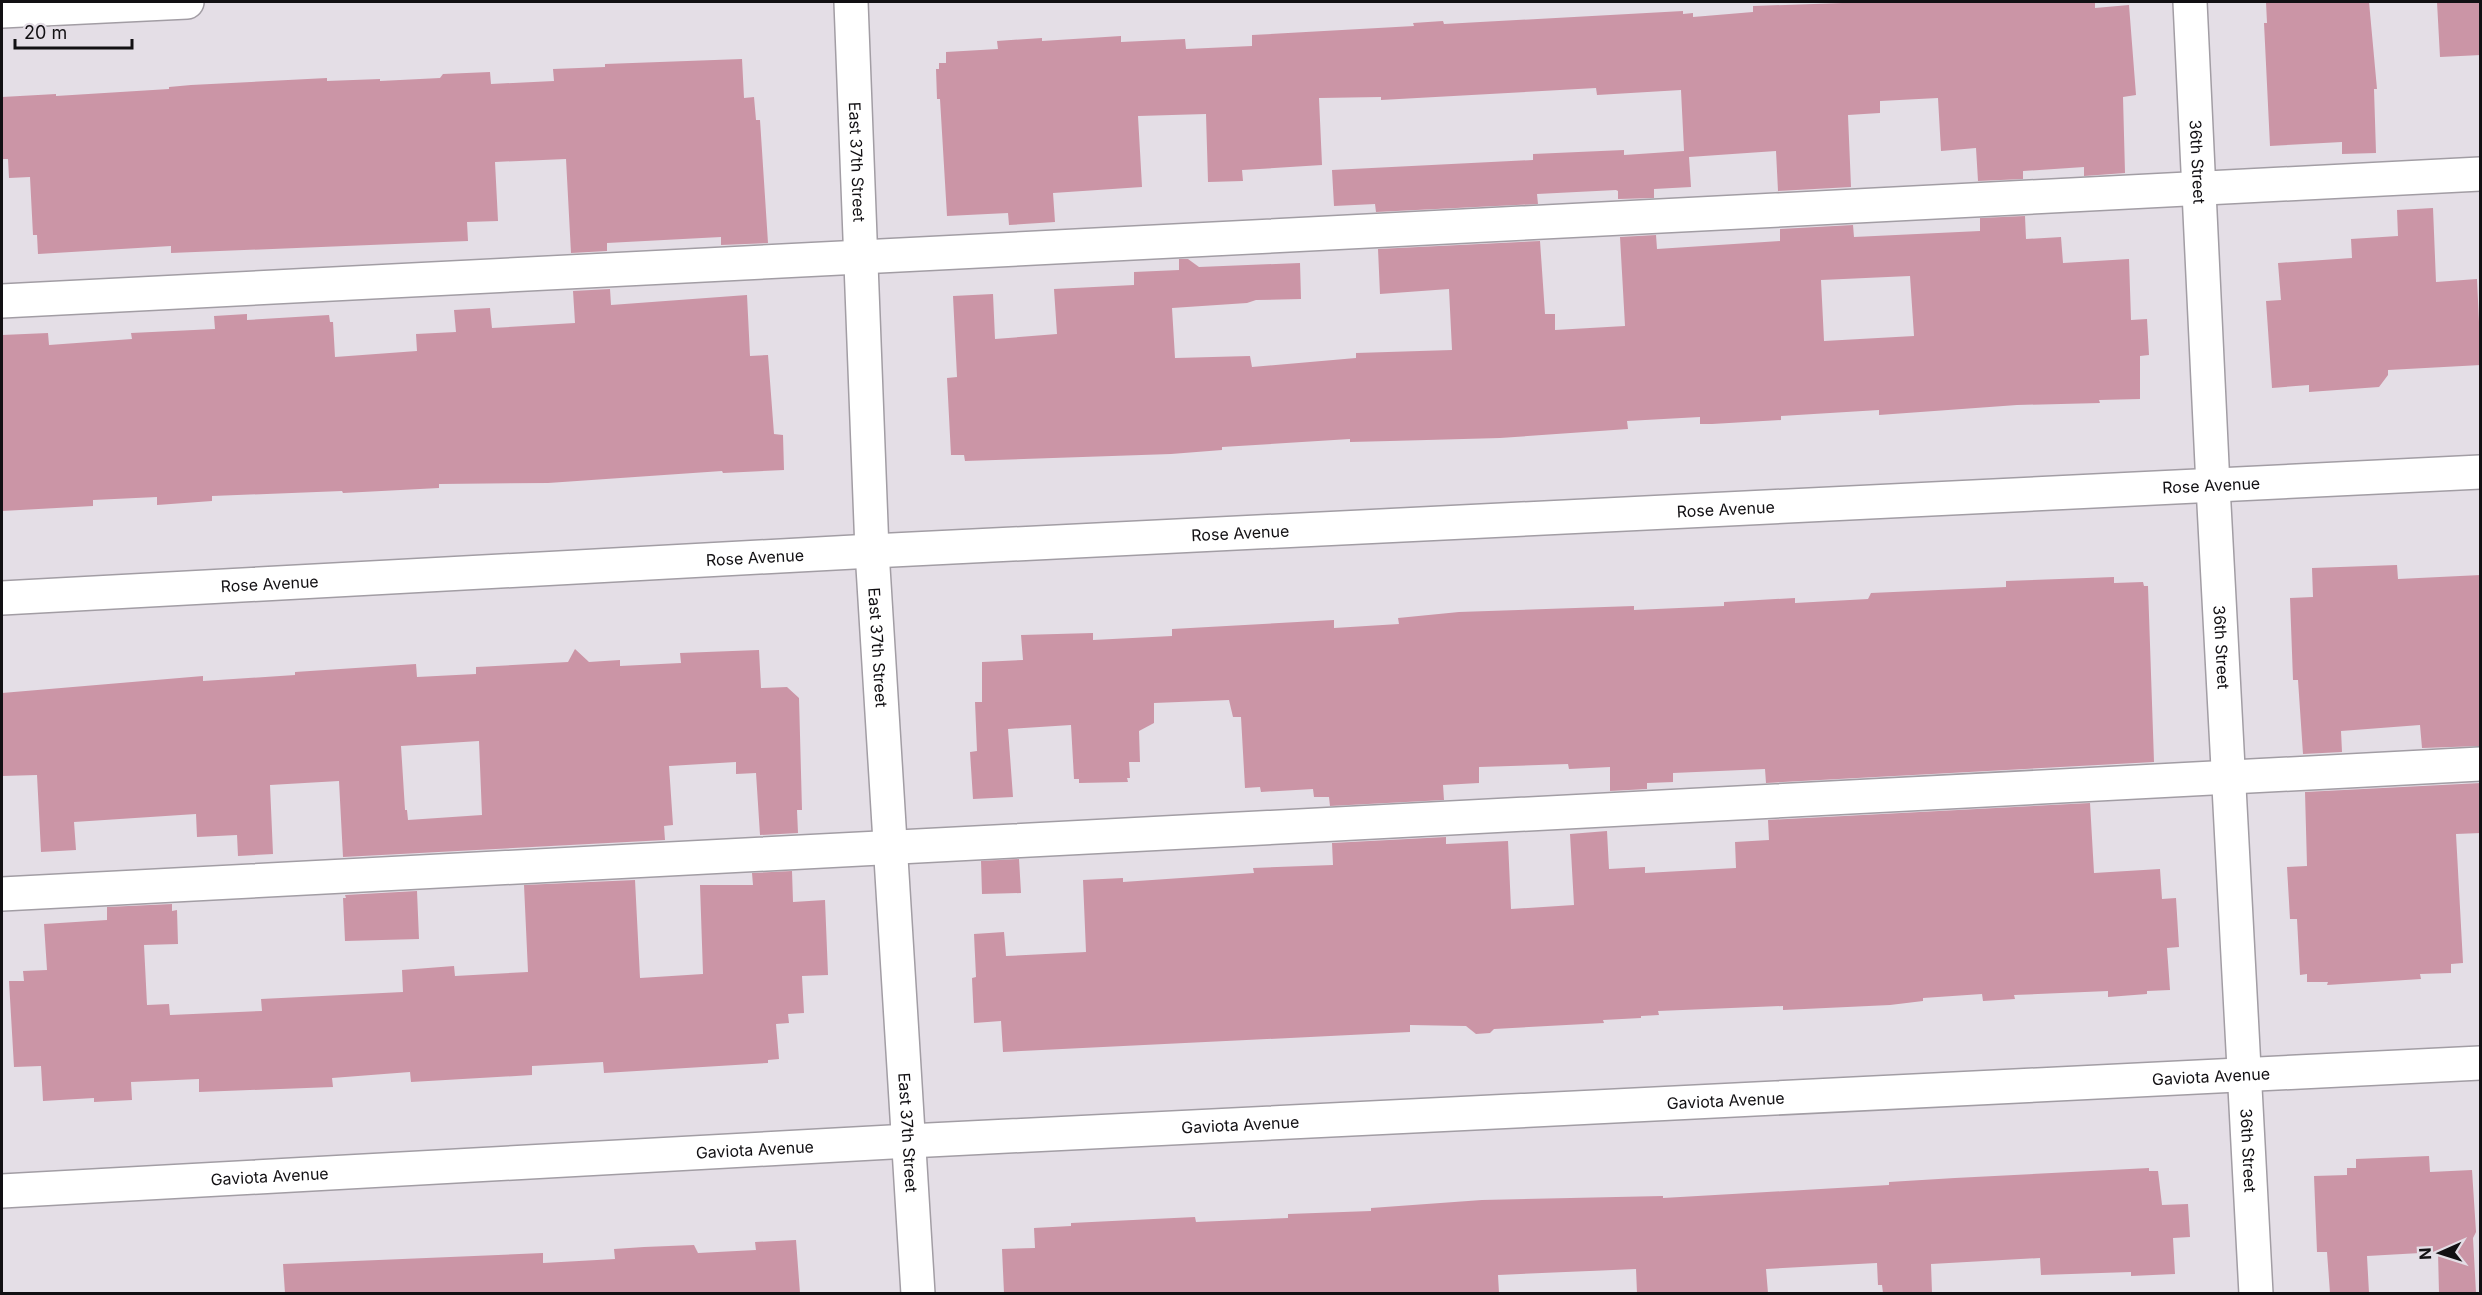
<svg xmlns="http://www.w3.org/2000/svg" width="2482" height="1295" viewBox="0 0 2482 1295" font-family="Inter,sans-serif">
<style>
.building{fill:#cb95a6;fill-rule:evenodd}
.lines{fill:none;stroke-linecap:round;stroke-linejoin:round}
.minor-casing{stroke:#a29da4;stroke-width:36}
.minor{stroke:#fff;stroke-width:33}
.labels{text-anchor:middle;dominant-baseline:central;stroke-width:4.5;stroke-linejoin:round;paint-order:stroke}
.street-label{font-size:16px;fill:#121013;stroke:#e4dee6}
</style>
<rect width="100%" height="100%" fill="#e4dee6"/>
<path class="building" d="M1871,2H2095V8L2129,5L2136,95L2123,97L2125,173L2084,176V167L2023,171V179L1978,181L1976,148L1941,151L1938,98L1880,101V113L1848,115L1851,187L1778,191L1776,151L1689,157L1691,187L1654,189V198L1618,199V191L1616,190L1537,194L1538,204L1376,212L1375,204L1334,206L1332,170L1533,160V154L1624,150V155L1684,151L1681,90L1597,95L1596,88L1381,100V97L1319,98L1322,165L1242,170L1243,181L1208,182L1206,114L1138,116L1142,187L1053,193L1055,222L1009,225L1008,213L947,216L940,99H937L936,69H939V63H946V52L998,49L997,41L1042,38V41L1121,36V42L1185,39L1186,49L1252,46V35L1414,26L1413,23L1443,21L1444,24L1683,11V14L1693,13V17L1753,12V6Z
M2266,2H2369L2377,89H2374L2376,153L2342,154V142L2270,146L2264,23H2267Z
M2437,2H2481V55L2440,57Z
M742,59L744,98L754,97L756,120H760L768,243L721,245V237L607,243V251L571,253L566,159L495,162L498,221L467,222L468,241L171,253V246L38,254L37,235H33L30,177L9,178L8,159H2V97L56,94V96L169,89V87L191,85L327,78V81L380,79V81L440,78L443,74L490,72L491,84L554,81L553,69L605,67V64Z
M2433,208L2436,282L2477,279L2481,365L2388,370V375L2379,387L2309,392V385L2272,388L2266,301L2281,300L2278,263L2352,258L2351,239L2398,236L2397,210Z
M2025,216L2026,239L2061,237L2063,263L2129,259L2131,320L2147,319L2149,355L2140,356V399L2099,400L2100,403L2017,405L1879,415V410L1781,416V420L1712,424H1700V417L1627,421L1628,429L1500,438L1390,441L1350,442V439L1222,447V450L1171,454L965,461L964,455H951L947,378L957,377L953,296L993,294L995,339L1057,334L1054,289L1134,285V272L1179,270V259H1188L1199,267L1300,263L1301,299L1256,300L1247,303L1172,308L1175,358L1250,356L1252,367L1356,358V353L1452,350L1449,289L1380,294L1378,249L1540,241L1545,314H1555V330L1625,326L1620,237L1656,235L1657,249L1780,241V229L1853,225L1854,237L1980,231V218ZM1910,276L1914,336L1824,341L1821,280Z
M610,289L611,305L747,295L750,356L768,355L774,434L783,435L784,470L723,473L722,471L548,483L439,484V488L343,493L342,491L212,496V501L157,505V497L93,500V506L2,511V335L48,333L49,345L132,339L131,333L215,329L214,316L247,314V320L329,315L330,322H333L335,357L417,351L416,334L456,332L454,310L490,308L492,328L575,323L573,291Z
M2397,565L2398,579L2481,575V746L2422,748L2420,725L2341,731L2342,752L2303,754L2298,680H2293L2290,598L2313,597L2312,568Z
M2114,577V583L2143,582L2144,586H2148L2154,762L1766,783L1765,769L1673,773V782L1647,783V789L1610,791V767L1569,769L1568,764L1479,767V783L1443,785L1444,800L1330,806L1329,797H1314L1313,789L1261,792L1260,787L1245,788L1241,717H1233L1229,700L1154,703V723L1139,731L1140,762H1129L1130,778H1127L1128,782L1079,783V779H1074L1071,725L1008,729L1013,797L973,799L970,752L977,751L975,702H982V662L1023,660L1021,635L1093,633V640L1172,636V629L1334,620V628L1399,624L1398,618L1459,612L1634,606V610L1724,606V602L1795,598V603L1868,599L1871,593L2006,587V581Z
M575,649L589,662L620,660V666L681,663L680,653L759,650L761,688L787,687L799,698L802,810H797L798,833L760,835L756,773L736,774V762L669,766L673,825L664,826L665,840L343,857L339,781L270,785L273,854L238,856L237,835L197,837L196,814L74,822L76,850L41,852L37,775L2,776V693L203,676V681L295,675V672L416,664L417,677L476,674V667L568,662ZM479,741L482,815L408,820L407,810H405L401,746Z
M2481,783V833L2456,834L2463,963L2451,964V973L2420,974L2421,979L2327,985L2328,982H2307V974L2300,975L2297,919H2290L2287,867L2307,866L2305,792Z
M2090,803L2094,873L2160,869L2162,899L2176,898L2179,947L2167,948L2170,990L2147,991V994L2108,997V991L2014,995L2015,999L1983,1001L1982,994L1923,998V1001L1890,1005L1783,1010V1006L1658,1011L1659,1015L1641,1016V1018L1603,1020L1604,1023L1494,1029L1490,1033L1476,1034L1466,1026L1410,1025V1032L1003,1052L1001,1021L974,1023L972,978L976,977L974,934L1004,932L1006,956L1086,952L1083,880L1123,878V882L1254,873L1253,868L1333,865L1332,843L1446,837V844L1508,841L1511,909L1574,905L1570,834L1607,831L1609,869L1645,867V873L1736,868L1735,842L1769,840L1768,820Z
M1019,859L1021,893L982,894L981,861Z
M792,871L793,902L825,900L828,975L802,976L804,1013L788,1014L789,1023L776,1024L779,1059L768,1060V1063L604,1073L603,1062L532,1066V1075L411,1082L410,1072L332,1078L333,1087L199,1092V1079L131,1082L132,1100L94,1102V1098L43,1101L41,1066L14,1067L9,981H24L23,971L47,970L44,924L107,920V907L172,904V911L177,910L178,944L144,945L147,1005L169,1004L170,1015L262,1011L261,999L403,992L402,970L454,966L455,976L528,972L524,885L635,880L640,978L703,974L700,885H753L752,873Z
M417,891L419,939L345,941L343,898H346L345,895Z
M2429,1156L2430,1172L2472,1170L2476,1232L2473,1238L2476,1293H2439L2438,1252L2367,1256L2369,1293H2330L2327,1252H2317L2314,1176L2347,1175V1168H2356V1159Z
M2149,1168V1171H2158L2162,1205L2188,1204L2190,1237L2173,1238L2175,1274L2131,1276V1272L2041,1275L2040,1258L1931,1264L1932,1293H1883L1882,1285H1878L1877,1263L1766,1269L1768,1293H1637L1636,1269L1498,1275L1499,1293H1004L1002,1249L1035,1248L1034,1228L1071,1226V1223L1195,1217L1196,1222L1288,1218V1214L1371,1211V1208L1482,1200L1663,1196V1198L1889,1185V1182L1955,1178Z
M796,1240L800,1293H285L283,1264L543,1253V1263L615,1259L614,1249L644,1247L694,1245L698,1253L756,1250L755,1242Z"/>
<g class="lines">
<g class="minor-casing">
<g id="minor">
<path id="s1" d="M851,2L872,551L918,1294"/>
<path id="s2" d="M2190,2L2213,486L2256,1294"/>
<path d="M2,11L187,2"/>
<path d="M2,301L2480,174"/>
<path id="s3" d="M2,598L872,551L2480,472"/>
<path d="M2,894L2480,764"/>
<path id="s4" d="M2,1191L909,1141L2480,1063"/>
</g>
</g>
<use href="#minor" class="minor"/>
</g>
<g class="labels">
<g class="street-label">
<text stroke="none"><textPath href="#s1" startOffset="160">East 37th Street</textPath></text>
<text stroke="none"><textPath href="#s2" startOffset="160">36th Street</textPath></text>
<text stroke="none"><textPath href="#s3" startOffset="2212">Rose Avenue</textPath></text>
<text stroke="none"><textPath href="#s3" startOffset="1726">Rose Avenue</textPath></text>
<text stroke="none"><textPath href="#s3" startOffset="1240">Rose Avenue</textPath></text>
<text stroke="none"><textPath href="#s3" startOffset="754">Rose Avenue</textPath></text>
<text stroke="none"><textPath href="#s3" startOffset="268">Rose Avenue</textPath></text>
<text stroke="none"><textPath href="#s1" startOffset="646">East 37th Street</textPath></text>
<text stroke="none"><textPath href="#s2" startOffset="646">36th Street</textPath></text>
<text stroke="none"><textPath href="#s4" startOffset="2212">Gaviota Avenue</textPath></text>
<text stroke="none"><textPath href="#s4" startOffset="1726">Gaviota Avenue</textPath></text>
<text stroke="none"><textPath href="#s4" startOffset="1240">Gaviota Avenue</textPath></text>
<text stroke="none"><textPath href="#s1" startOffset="1132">East 37th Street</textPath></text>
<text stroke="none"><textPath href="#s4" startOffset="754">Gaviota Avenue</textPath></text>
<text stroke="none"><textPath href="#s2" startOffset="1150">36th Street</textPath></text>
<text stroke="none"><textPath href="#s4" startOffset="268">Gaviota Avenue</textPath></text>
</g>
</g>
<rect width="2482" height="1295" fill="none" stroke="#121013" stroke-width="6"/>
<g transform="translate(2440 1253) rotate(267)" stroke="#e4dee6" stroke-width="4.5" paint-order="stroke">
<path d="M0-4.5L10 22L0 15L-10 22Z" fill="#121013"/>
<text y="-9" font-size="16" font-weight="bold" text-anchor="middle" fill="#121013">N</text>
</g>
<path d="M15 39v9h117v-9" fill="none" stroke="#121013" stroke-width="3"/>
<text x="24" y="39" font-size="18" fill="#121013" stroke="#e4dee6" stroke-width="4.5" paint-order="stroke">20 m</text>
</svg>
